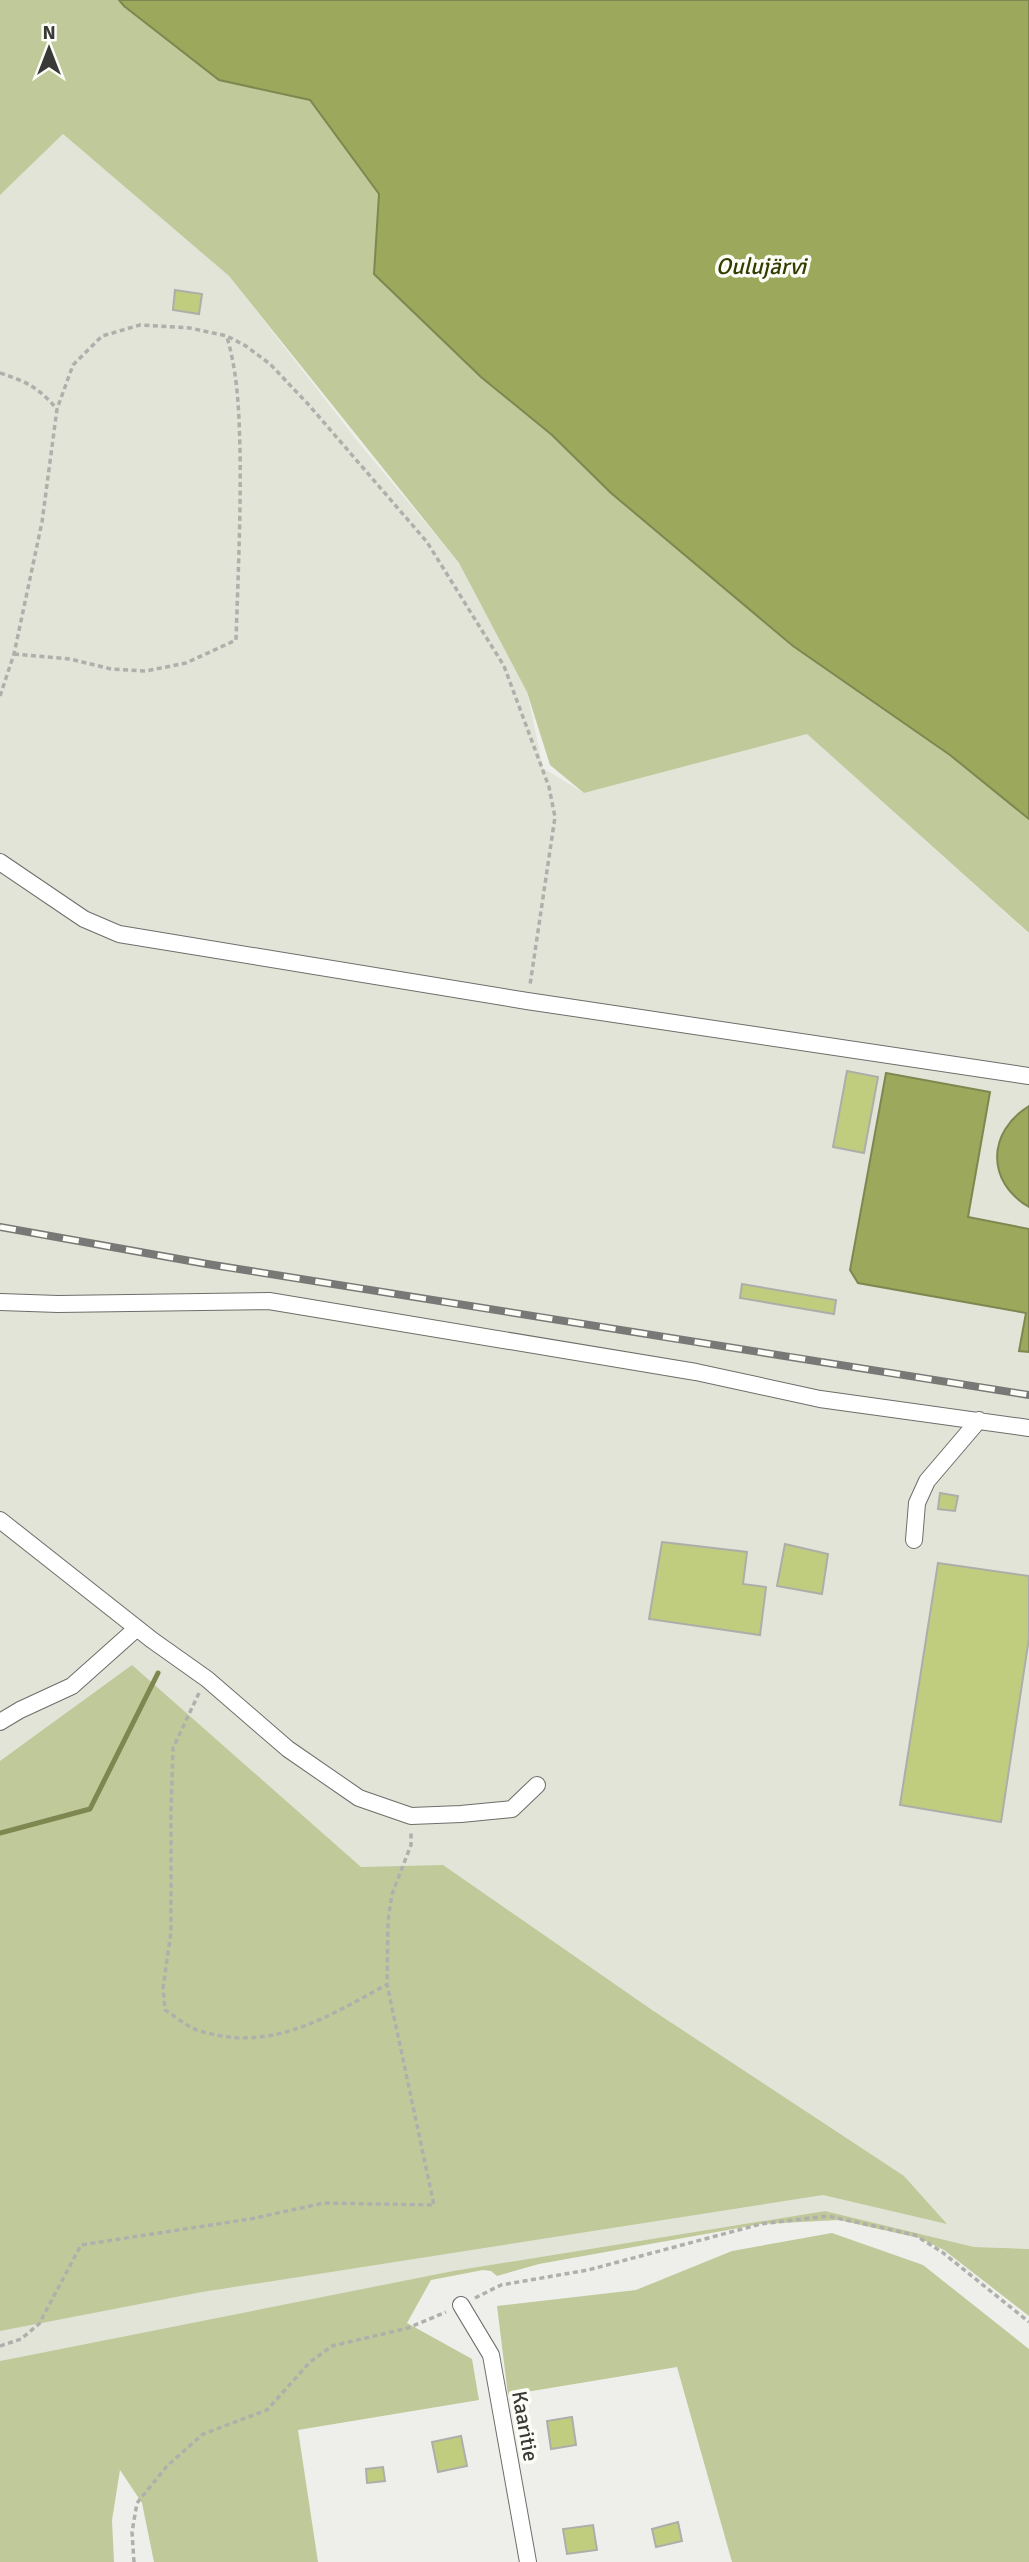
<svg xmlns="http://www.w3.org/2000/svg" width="1029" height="2562" viewBox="0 0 1029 2562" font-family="Signika,sans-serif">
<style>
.built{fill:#e1e4d7}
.green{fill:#c0c99a}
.water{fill:#9ca85b;stroke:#7e8750;stroke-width:2}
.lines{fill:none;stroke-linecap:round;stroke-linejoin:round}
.stream{stroke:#7e8750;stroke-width:5}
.building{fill:#c0cd7f;stroke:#adaea9;stroke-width:2}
.street-casing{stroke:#6d6e6a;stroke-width:18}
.path{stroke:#afb0ac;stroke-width:3.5;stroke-dasharray:5 3.5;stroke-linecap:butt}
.street{stroke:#fff;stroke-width:16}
.rail-casing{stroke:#787976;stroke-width:8}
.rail{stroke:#fcfdf7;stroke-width:5;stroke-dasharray:16;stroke-linecap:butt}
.labels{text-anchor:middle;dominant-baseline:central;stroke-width:7;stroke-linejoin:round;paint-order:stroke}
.street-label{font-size:21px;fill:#393a38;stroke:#fcfdf7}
.water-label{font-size:23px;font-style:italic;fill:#353c00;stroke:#fcfdf7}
</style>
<rect width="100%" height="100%" fill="#eeefea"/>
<path class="built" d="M63,134L229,276L359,443L459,563L527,692L543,768L584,793L807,734L1029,934V2249L974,2247L825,2211L453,2271L0,2361V195Z"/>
<path class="green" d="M0,0H119L124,6L219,80L310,100L379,194L375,274L552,435L611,493L793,646L950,755L1029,819V933L807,734L584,793L550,765L527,692L459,563L229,276L63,134L0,195Z
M132,1665L361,1867L443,1865L652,2010L904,2176L947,2224L823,2195L202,2292L0,2331V1761Z
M825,2211L974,2247L1029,2249V2316L944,2250L919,2238L839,2220L761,2224L539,2264L497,2276L491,2271L483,2270L431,2280L407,2323L472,2359L479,2400L298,2430L318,2562H154L142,2503L120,2470L112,2520L114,2562H0V2361L453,2271Z
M832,2233L923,2265L1029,2349V2562H732L677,2367L508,2395L497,2306L636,2290L732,2251Z"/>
<path class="water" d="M119,0H1029V819L950,755L793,646L611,493L552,435L481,377L374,274L379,194L310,100L219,80L124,6Z
M886,1073L990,1092L968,1217L1029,1229V1352L1019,1351L1026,1313L858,1283L850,1270Z
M1029,1106V1207C986,1182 987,1132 1029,1106Z"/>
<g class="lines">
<path class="stream" d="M0,1833L90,1809L158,1673"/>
</g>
<path class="building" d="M175,290L202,294L199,314L173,310Z
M847,1071L878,1077L864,1153L833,1147Z
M742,1284L836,1300L834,1314L740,1298Z
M940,1493L958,1496L955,1511L938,1509Z
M662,1542L747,1552L743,1584L766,1587L760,1635L649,1619Z
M785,1544L828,1554L822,1594L777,1586Z
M938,1563L1029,1576V1638L1001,1822L900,1805Z
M572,2417L576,2445L551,2449L547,2421Z
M461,2436L467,2466L438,2472L432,2442Z
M383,2467L385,2481L367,2483L366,2469Z
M678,2522L682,2541L656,2547L652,2529Z
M593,2525L597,2550L567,2554L563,2529Z"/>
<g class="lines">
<g class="street-casing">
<path id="street" d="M0,862L84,919L119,934L527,1001L1029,1076
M0,1302L58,1304L269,1301L696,1372L820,1399L1029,1428
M0,1520L152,1640L207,1679L288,1749L359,1798L411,1816L461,1814L512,1809L537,1785
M914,1540L917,1503L927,1481L979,1420
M0,1722L20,1710L72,1686L137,1628
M461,2305L491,2355L528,2562"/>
</g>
<path class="path" d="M0,373C27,382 38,387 57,409
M14,654L70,659L111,669L146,671L186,663L236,640C238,577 241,514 240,450C239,412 238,375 227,337
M0,696L14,654L42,522L57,409L73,365L102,336L140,325L190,328L227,336L246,346L270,364L308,404L427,542L504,666L549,787L555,817L530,985
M199,1693L173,1748L171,1811V1932L163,1988L165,2010C175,2016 186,2026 197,2030C270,2054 325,2018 386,1985
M475,2298L501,2285L588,2270L761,2224L828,2216L915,2235L942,2252L1029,2322
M0,2346L21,2339L39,2324L81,2245L250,2219L324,2203L434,2205L387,1984L388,1920L392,1894L411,1845V1833
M134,2562L132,2532L137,2503L167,2466L203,2434L267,2410L310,2362L332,2346L408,2328L446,2312"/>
<use href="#street" class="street"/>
<g class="rail-casing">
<path id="rail" d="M0,1227L207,1264L1029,1395"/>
</g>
<use href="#rail" class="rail"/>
</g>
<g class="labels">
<g class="street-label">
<text transform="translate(525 2426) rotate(80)">Kaaritie</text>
</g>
<g class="water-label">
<text x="761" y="266">Oulujärvi</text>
</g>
</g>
<g transform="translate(49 49)" stroke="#fcfdf7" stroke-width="5" paint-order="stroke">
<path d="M0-5L12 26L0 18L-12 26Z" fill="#393a38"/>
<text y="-10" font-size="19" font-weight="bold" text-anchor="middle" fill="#393a38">N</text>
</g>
</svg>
